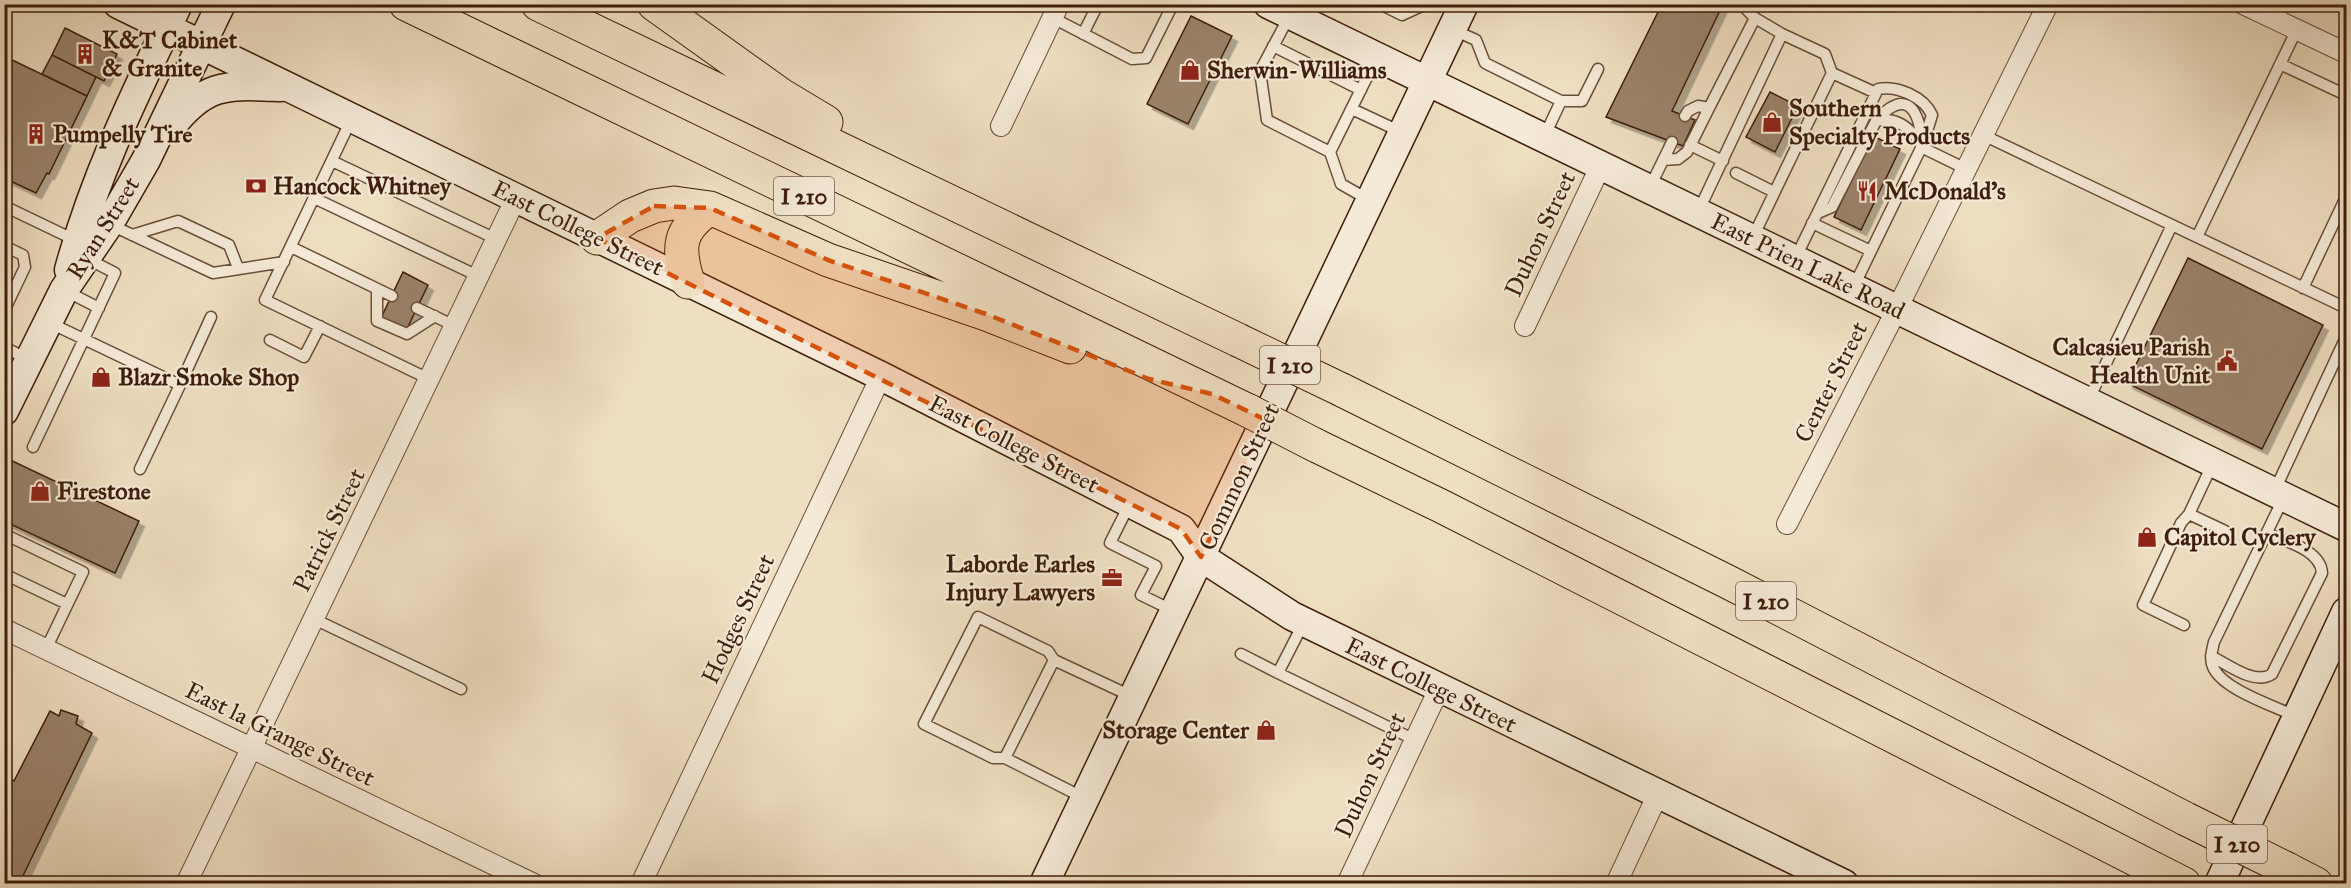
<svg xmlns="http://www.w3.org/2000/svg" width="2351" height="888" viewBox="0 0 2351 888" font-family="'IM FELL Great Primer',serif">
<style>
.building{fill:#9a826a;stroke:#3e1e0b;stroke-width:1.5;filter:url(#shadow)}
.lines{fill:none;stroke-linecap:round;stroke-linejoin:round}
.lane-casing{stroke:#6a4e39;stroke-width:13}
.street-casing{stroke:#6a4e39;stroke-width:22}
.secondary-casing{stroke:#3e1e0b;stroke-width:31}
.highway-casing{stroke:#3e1e0b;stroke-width:35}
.lane{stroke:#f5ead7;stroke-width:10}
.street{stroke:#f5ead7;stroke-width:20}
.secondary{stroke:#f5ead7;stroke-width:28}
.highway{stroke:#efdfc2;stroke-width:33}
.highway-bridge-casing{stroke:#3e1e0b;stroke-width:35;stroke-linecap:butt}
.highway-bridge{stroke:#efdfc2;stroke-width:33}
.marked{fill:#d7530c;fill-opacity:0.2;stroke:#d7530c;stroke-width:4.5;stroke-dasharray:12 8;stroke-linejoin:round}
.labels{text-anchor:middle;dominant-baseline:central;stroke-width:4.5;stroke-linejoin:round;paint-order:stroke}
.shield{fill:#f5ead7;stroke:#755b48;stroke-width:1.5}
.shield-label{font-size:22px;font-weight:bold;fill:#3e1e0b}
.poi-label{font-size:24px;font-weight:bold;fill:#3e1e0b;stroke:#f5ead7;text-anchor:start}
.street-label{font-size:24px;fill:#3e1e0b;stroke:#f5ead7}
</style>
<defs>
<filter id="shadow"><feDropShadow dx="5.5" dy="5.5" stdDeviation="0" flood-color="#0004"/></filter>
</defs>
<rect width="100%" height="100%" fill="#efdfc2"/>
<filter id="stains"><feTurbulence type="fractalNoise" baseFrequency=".00333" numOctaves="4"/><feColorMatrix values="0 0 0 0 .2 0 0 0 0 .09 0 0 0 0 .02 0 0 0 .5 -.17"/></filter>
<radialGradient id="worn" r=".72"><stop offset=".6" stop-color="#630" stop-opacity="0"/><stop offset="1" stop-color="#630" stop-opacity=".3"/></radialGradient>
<path class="building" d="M1662,4H1723L1672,111L1695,120L1683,146L1606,117Z
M1191,16L1232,36L1188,124L1147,104Z
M65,28L117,54L104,81L52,55Z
M52,55L96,77L87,96L42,74Z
M4,56L87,96L49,174L47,173L36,193L4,178Z
M1770,92L1798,106L1775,152L1746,137Z
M1873,136L1900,149L1861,230L1834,217Z
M2188,258L2323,325L2262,449L2127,383Z
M403,272L428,285L405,333L380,320Z
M6,458L139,521L115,573L4,521Z
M61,710L78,716L76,724L92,733L19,884H4V776L14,781L50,711L59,716Z"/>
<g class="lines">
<g class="lane-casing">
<path id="lane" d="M1380,4L1402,15L1426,4
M1741,4L1755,18L1782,34
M1290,15L1260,71L1267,120L1330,152L1377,57
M1053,18L1132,59L1146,58L1173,4
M1454,30L1476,40L1485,63L1561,101L1544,137
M1083,34L1098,4
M1273,46L1361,90
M2280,64L2346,95
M1561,101H1582L1598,69
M1352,109L1401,132
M1685,116L1688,111L1698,106L1709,108L1755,18
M352,118L265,300L429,379
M1876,121C1904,89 1918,106 1922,140
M1983,135L2346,308
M1690,145L1723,161
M1921,147L1966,169
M1330,152L1341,184L1369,200
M1663,160L1678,159L1687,152L1709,108
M332,161L496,239
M1736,173L1774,192
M1650,187L1672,142
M314,198L478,276
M4,206L77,241
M1698,212L1782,34L1825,54L1832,73L1876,93
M1818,213L1832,207L1876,121C1898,116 1909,129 1923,144
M1812,223L1871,251
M109,224L213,273L284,262
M132,235L178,221L229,245L238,268
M1753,237L1832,73
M2197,237L2297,29
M4,246L23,255L25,267L4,311
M291,247L392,296
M1795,259L1878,89C1897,85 1924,97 1932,115L1923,144L1854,286
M2303,288L2346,197
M377,289V321L407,334L435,316
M64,290L99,308
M417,308L455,326
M48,322L180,385L211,317
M270,340L304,357L320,326
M4,347L29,360
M2088,401L2172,225
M33,447L115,273L86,258
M2213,463L2189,514L2225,531
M140,469L180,385
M2274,492L2346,337
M2284,497L2214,642C2212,651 2209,660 2214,669C2225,690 2274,706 2295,716
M1130,503L1110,543L1156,566L1141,595L1174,611
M4,534L83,572L46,649
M4,574L67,604
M314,619L461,689
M1304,622L1278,673L1415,740
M2184,625L2143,605L2181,523L2189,514
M1241,654L1278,673
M2211,656C2227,664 2255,686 2272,674L2322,573C2321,550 2285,541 2267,533
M1054,660L1048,651L978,617L924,724L993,758H1005L1084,798
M1005,758L1054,660L1131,696"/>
</g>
<g class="street-casing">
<path id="street" d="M2243,4L2346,53
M1001,126L1059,4
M1525,326L1601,165
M1787,524L1897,309L2048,4
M4,629L534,884
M186,884L516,198
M641,884L881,376
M1347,884L1439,689
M1616,884L1658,794"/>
</g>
<g class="secondary-casing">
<path id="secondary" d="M118,4L881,376L1181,529L1201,557L1292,616L1844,884
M1268,4L2346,527
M171,127C206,82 227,85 281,87
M69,270C94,177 136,92 178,4
M4,411L64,290L109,224L146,160L221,4
M1044,884L1464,4
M2219,884L2346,612"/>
</g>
<g class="highway-casing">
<path id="highway" d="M406,4L1249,411
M538,4L1238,340
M654,4L781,95L826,122
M597,238L630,216L654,206L674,203L710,208L828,260L986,314L1070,347
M688,282C677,247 678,230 710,208
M1342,390L1728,582L2186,819
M1315,445L1441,506L2184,884
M2287,869L2316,884"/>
</g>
<use href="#lane" class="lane"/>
<use href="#street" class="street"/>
<use href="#secondary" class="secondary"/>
<use href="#highway" class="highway"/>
<g class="highway-bridge-casing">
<path id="highway-bridge" d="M1238,340L1342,390
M1249,411L1315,445
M2186,819L2287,869"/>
</g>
<use href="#highway-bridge" class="highway-bridge"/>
</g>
<path class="marked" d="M654,206L710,208L828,260L986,314L1149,379L1212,394L1266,420L1201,557L1181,529L597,238Z"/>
<defs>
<g id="building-bare" transform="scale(1.62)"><path d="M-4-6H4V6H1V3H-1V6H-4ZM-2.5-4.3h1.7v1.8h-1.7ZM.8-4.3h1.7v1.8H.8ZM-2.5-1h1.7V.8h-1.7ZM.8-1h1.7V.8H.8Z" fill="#8f2418" stroke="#f5ead7" stroke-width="2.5" paint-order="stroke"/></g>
<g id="shop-bare" transform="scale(1.62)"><path d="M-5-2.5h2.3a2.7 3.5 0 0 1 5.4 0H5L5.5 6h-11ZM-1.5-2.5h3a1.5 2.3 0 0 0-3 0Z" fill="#8f2418" stroke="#f5ead7" stroke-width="2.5" paint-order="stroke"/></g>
<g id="bank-bare" transform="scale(1.62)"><path d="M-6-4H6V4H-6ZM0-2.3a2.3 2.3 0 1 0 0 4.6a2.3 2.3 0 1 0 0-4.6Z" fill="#8f2418" stroke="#f5ead7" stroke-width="2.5" paint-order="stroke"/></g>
<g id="restaurant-bare" transform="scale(1.62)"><path d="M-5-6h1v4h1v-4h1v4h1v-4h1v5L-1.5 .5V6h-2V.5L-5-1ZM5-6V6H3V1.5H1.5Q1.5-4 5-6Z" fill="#8f2418" stroke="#f5ead7" stroke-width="2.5" paint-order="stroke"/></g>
<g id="civic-bare" transform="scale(1.62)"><path d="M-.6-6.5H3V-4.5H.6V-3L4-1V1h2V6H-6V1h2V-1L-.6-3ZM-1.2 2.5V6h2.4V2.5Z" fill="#8f2418" stroke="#f5ead7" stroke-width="2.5" paint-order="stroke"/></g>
<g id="office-bare" transform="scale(1.62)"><path d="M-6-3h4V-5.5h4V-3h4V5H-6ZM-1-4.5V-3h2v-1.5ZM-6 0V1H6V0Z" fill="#8f2418" stroke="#f5ead7" stroke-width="2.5" paint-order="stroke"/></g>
</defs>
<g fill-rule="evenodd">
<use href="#building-bare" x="85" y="54"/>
<use href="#shop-bare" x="1190" y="70"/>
<use href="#shop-bare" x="1772" y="122"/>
<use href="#building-bare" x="36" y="134"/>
<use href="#bank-bare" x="256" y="186"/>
<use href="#restaurant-bare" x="1867" y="191"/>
<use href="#civic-bare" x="2227" y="361"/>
<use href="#shop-bare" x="101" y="377"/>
<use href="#shop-bare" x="40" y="491"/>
<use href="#shop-bare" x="2147" y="537"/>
<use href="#office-bare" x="1112" y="578"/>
<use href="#shop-bare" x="1266" y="730"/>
</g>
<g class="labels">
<g class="shield">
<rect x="774" y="177" width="60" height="38" rx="4.5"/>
<rect x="1260" y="346" width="60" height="38" rx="4.5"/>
<rect x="1736" y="582" width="60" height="38" rx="4.5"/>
<rect x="2207" y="825" width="60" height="38" rx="4.5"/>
</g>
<g class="shield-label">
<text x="804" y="196">I 210</text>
<text x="1290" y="365">I 210</text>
<text x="1766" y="601">I 210</text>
<text x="2237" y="844">I 210</text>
</g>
<g class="poi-label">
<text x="102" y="40">K&amp;T Cabinet<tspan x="102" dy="28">&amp; Granite</tspan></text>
<text x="1207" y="70">Sherwin-Williams</text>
<text x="1789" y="108">Southern<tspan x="1789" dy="28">Specialty Products</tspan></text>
<text x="53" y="134">Pumpelly Tire</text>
<text x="273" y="186">Hancock Whitney</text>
<text x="1884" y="191">McDonald's</text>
<text x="2210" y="347" text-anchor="end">Calcasieu Parish<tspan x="2210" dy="28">Health Unit</tspan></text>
<text x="118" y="377">Blazr Smoke Shop</text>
<text x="57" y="491">Firestone</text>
<text x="2164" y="537">Capitol Cyclery</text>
<text x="1095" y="564" text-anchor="end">Laborde Earles<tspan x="1095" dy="28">Injury Lawyers</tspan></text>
<text x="1249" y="730" text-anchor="end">Storage Center</text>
</g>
<g class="street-label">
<text transform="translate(103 228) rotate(-58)">Ryan Street</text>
<text transform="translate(578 228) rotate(26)">East College Street</text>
<text transform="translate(1540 234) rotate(-65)">Duhon Street</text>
<text transform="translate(1808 266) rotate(26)">East Prien Lake Road</text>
<text transform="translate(1831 382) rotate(-63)">Center Street</text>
<text transform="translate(1014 444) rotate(27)">East College Street</text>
<text transform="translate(1239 477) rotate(-65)">Common Street</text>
<text transform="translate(329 530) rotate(-64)">Patrick Street</text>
<text transform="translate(738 619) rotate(-65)">Hodges Street</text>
<text transform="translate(1431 685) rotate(26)">East College Street</text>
<text transform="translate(280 734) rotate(26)">East la Grange Street</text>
<text transform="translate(1370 775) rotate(-65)">Duhon Street</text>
</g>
</g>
<rect width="2351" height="888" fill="none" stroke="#efdfc2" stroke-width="24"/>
<rect x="6" y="6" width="2339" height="876" fill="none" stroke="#3e1e0b" stroke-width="3"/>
<rect x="12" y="12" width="2327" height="864" fill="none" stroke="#3e1e0b" stroke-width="1.5"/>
<rect width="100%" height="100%" filter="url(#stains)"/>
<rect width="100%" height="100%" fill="url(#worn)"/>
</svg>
